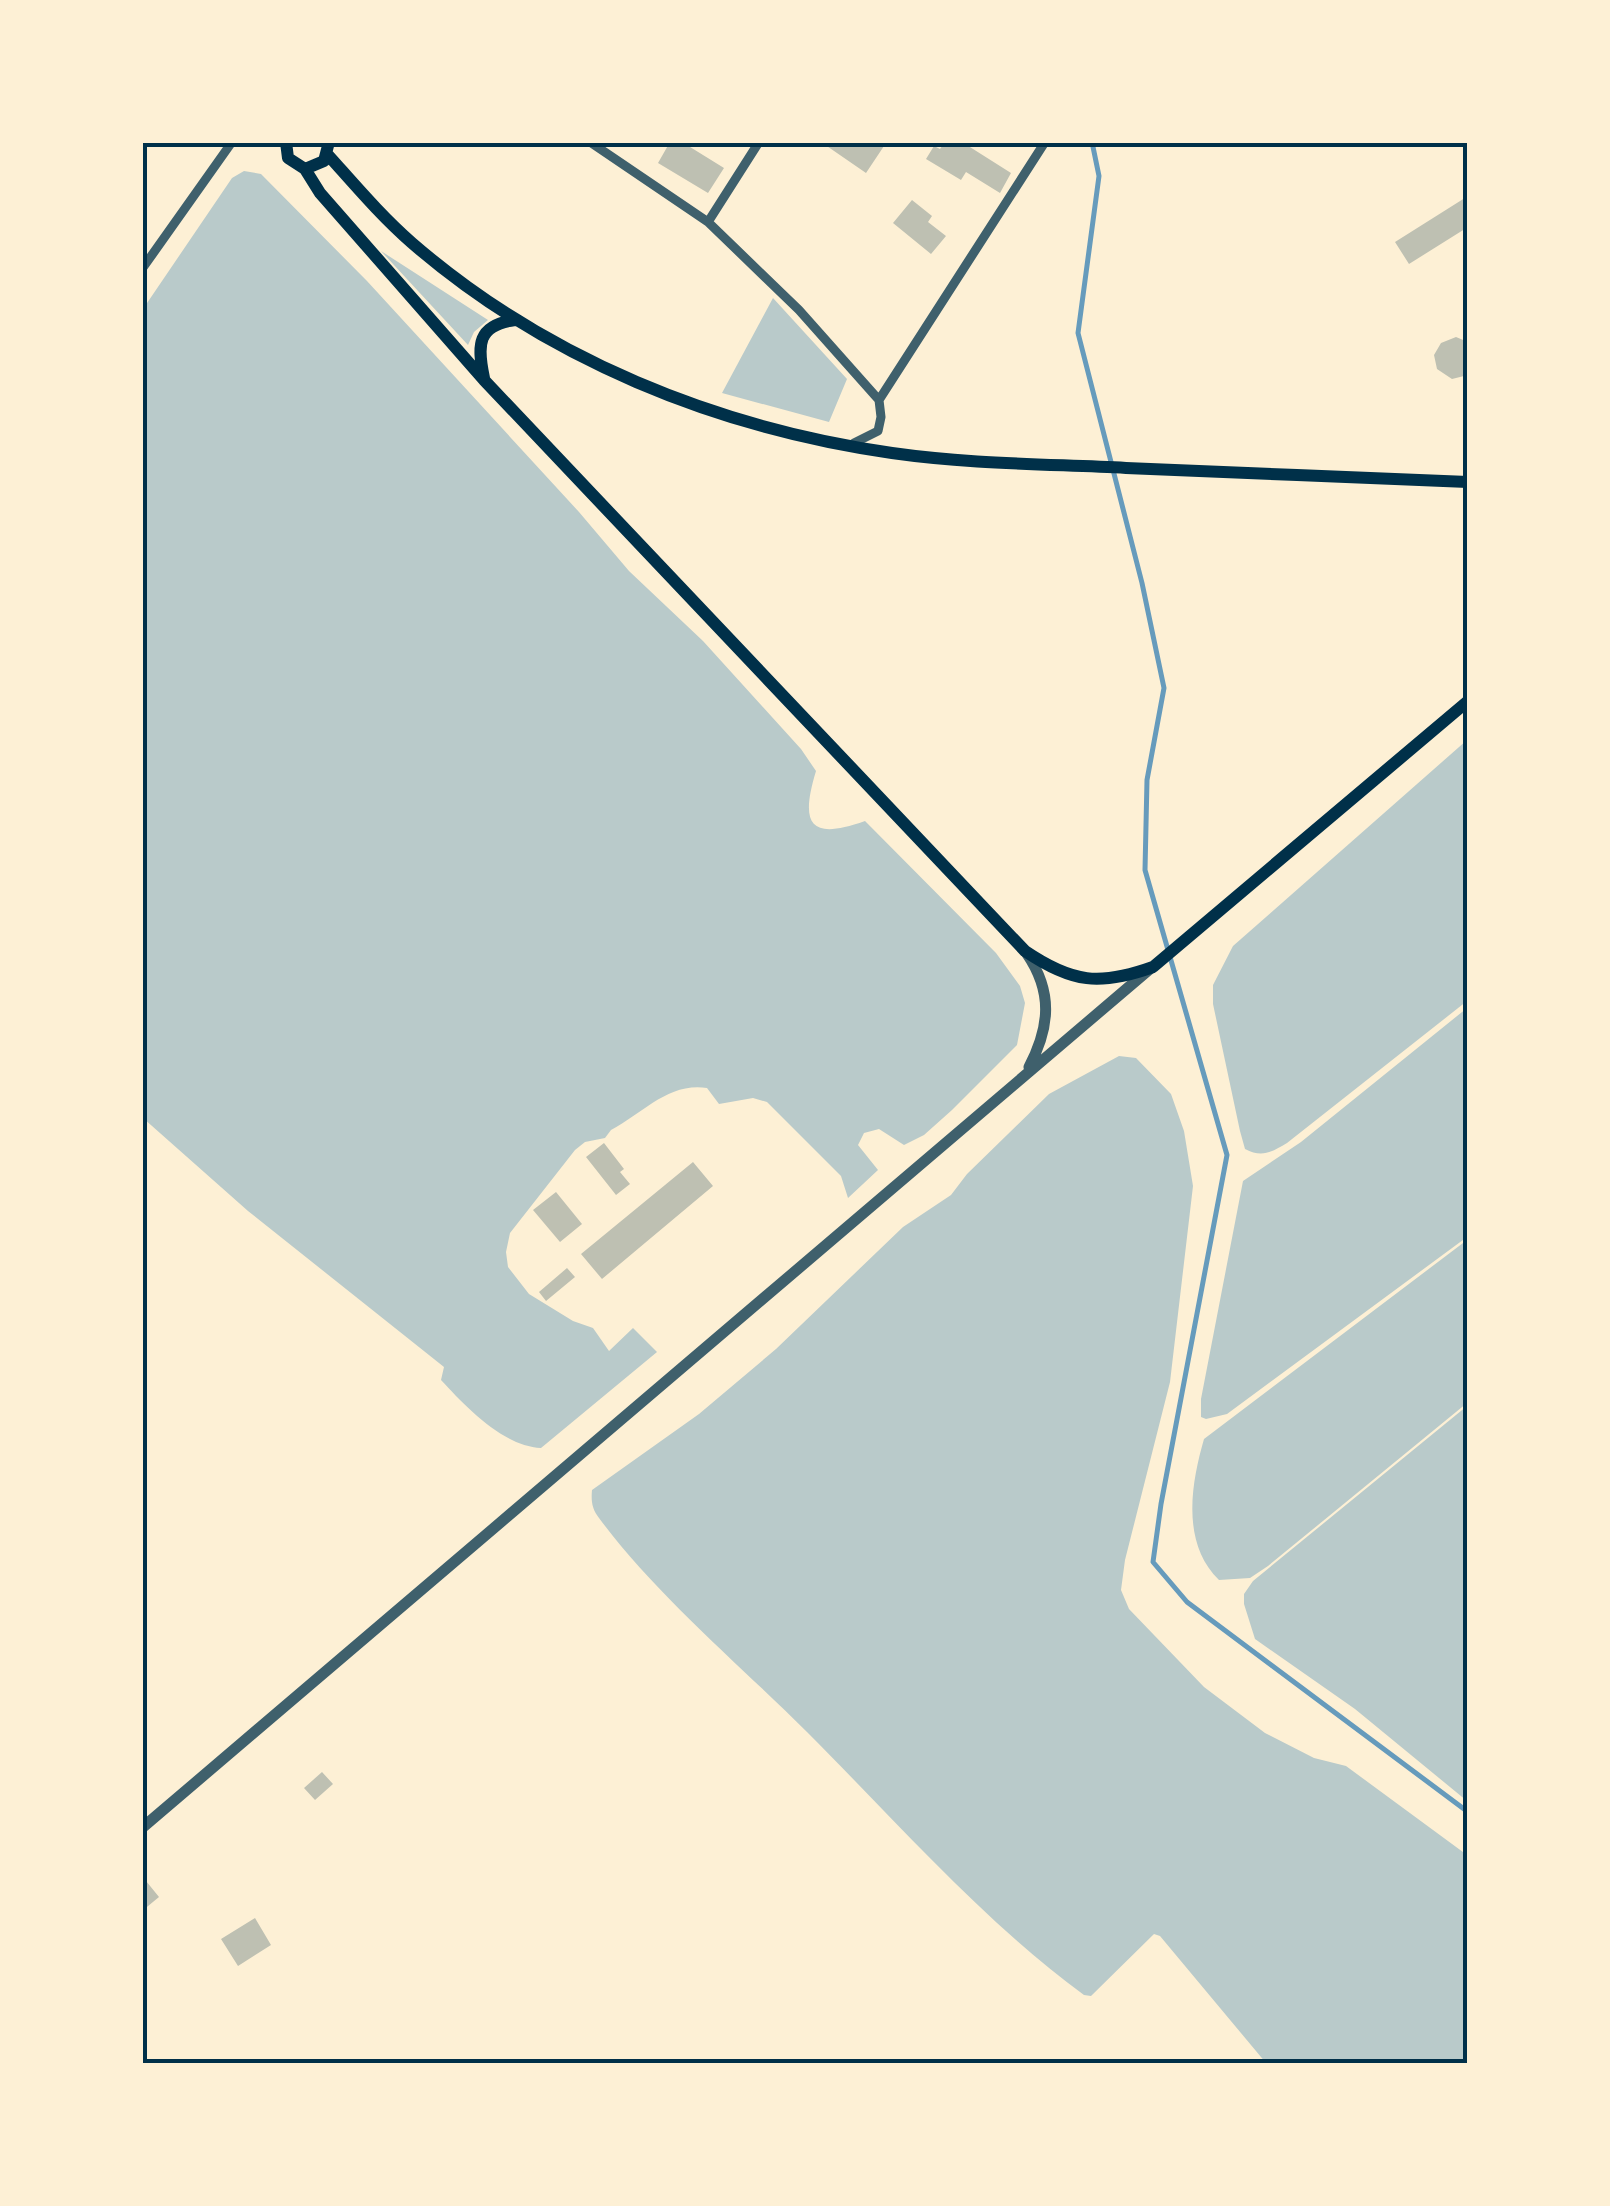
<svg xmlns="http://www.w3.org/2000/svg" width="1610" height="2206" viewBox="0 0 1610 2206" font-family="'Crimson Pro',serif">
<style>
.green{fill:#b9caca}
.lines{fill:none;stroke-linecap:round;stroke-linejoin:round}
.stream{stroke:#669bbc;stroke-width:5}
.building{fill:#bec0b2}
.minor{stroke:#3f606c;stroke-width:9}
.tertiary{stroke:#3f606c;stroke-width:11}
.secondary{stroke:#003049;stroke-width:12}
.neatline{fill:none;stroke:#003049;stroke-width:4}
</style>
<rect width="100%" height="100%" fill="#fdf0d5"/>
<path class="green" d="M244,171L261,174L367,281L579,512L629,571L703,641L801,749L816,771C800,824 809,841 865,821L996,953L1020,986L1025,1003L1017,1045L952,1110L924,1135L904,1145L879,1129L864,1133L858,1145L878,1170L848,1198L841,1176L767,1102L753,1098L719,1104L707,1088C669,1082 643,1113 611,1130L605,1138L585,1142L575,1150L510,1233L506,1252L508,1267L529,1294L573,1321L593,1328L609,1351L633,1328L657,1352L541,1448C503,1446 467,1408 441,1380L444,1367L248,1211L143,1118V309L232,178Z
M381,251L488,320L474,332L468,345Z
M773,298L847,379L829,422L722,393Z
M1467,740V1001L1287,1143C1272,1152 1262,1158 1245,1149L1240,1131L1213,1004V985L1233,946Z
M1467,1008V1237L1227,1414L1206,1419L1201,1417V1399L1243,1181L1301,1142Z
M1119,1056L1136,1058L1171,1094L1184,1131L1193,1186L1170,1382L1125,1560L1121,1590L1129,1609L1204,1687L1265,1733L1314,1758L1346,1766L1467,1855V2063H1266L1160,1936L1154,1934L1091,1996L1084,1995C985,1923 894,1819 807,1732C739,1664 656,1595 599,1518C592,1509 591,1501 592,1490L699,1414L776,1349L903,1227L951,1195L967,1174L1049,1094Z
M1467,1240V1403L1268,1566L1250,1578L1219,1580C1181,1543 1191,1484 1204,1439Z
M1467,1406V1801L1355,1709L1255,1639L1244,1604V1594L1253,1581Z"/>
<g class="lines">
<path class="stream" d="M1092,142L1099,176L1078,333L1142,583L1164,688L1147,780L1145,870L1227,1155L1161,1504L1153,1562L1187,1602L1468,1812"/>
</g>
<path class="building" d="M670,142H682L724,168L708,193L658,163Z
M821,142H879L884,146L866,173Z
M945,142H962L1011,173L1000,193L966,172L961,180L926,159L934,146L940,149Z
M1468,196V227L1409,264L1395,242Z
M912,200L932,216L928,222L946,236L931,254L893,223Z
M1456,337L1468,342V375L1452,379L1437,369L1434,355L1441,343Z
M604,1143L624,1169L620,1172L630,1184L616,1195L586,1157Z
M693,1162L713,1186L602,1279L581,1254Z
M556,1192L582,1224L560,1242L533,1210Z
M567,1268L575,1277L546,1301L539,1292Z
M322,1772L333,1784L315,1800L304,1788Z
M142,1876L159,1897L142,1911Z
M255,1918L271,1945L238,1966L221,1939Z"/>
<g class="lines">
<path class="minor" d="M590,142L708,222L799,310L879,400L881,417L878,431L854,443
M708,222L759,142
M142,269L232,142
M879,400L1045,142"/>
<path class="tertiary" d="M1027,954C1053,992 1050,1027 1029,1067
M142,1828L1151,968"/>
<path class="secondary" d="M286,142L288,158L305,169L324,161L329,142
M328,155C355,185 381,216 412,243C546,359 717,428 892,453C969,464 1048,464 1126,468C1240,473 1354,477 1468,482
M305,169L320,193L484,380L1025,951C1072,983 1100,986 1153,967L1468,701
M484,378C477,345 477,325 515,320"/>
</g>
<rect width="1610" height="2206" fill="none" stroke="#fdf0d5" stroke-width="290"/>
<rect x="145" y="145" width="1320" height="1916" class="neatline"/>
</svg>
